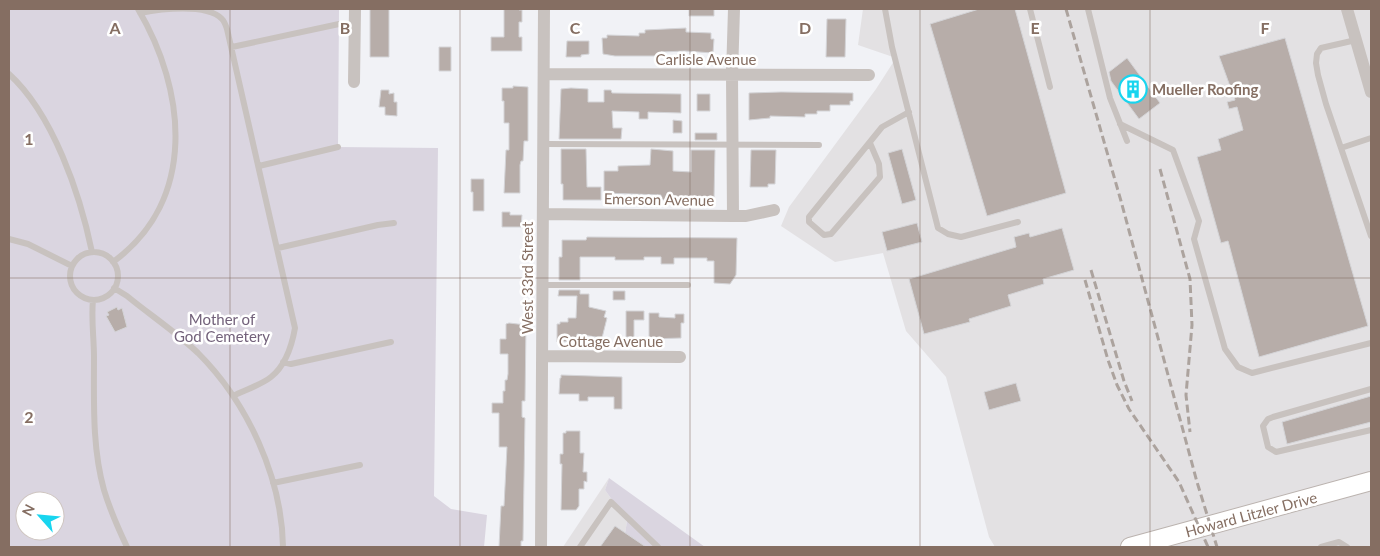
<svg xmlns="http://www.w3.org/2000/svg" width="1380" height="556" viewBox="0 0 1380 556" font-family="Lato,sans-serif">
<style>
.built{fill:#e3e1e3}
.green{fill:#dad5e0;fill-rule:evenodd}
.building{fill:#b7ada9;stroke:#d4d4d7}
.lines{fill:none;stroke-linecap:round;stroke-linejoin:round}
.secondary-casing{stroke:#bbb3af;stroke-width:20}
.service{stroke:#c8c2bf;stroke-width:6}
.minor{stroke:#c8c2bf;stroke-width:12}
.secondary{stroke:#fff;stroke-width:18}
.rail{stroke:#aca39e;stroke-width:3;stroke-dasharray:8 4;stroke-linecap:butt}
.grid{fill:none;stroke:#856e62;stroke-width:1;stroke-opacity:0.55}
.labels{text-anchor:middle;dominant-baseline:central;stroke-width:5;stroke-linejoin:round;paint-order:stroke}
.street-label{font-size:15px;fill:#856e62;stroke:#fff}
.poi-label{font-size:15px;font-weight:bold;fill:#856e62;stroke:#fff;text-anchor:start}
.park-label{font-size:15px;fill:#73627b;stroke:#fff}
.grid-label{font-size:16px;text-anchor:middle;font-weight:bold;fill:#856e62;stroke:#fff;stroke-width:5;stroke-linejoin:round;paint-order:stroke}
</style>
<rect width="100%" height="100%" fill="#f1f2f6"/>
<path class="built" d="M863,9H1371V547H995L989,537L946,377L906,331L883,253L835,262L781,226L789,207L876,89L896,58L858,45Z
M609,478L605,490L627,521L623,547H563Z"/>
<path class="green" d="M9,9H339L338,147L438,148L434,496L451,509L487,515L484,547H9ZM25,501H55V531H25Z
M609,478L705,547H623L627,521L605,490Z"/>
<path class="building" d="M370,9H389V57H370Z
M504,9H519V10H522V22H519V37H522V51H491V37H504Z
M689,9H714V16H689Z
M979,9H1015L1066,193L987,216L930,24Z
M827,19H846L845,57H826Z
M686,28V32L711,33V39H714L713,53L685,51L661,52V56H615L603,54L602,38H607V35L639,36V33H645V30Z
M1285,38L1368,326L1259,357L1228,241L1221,243L1197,157L1221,150L1218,139L1243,130L1237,107L1229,109L1227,102L1235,100L1219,56Z
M567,41H589V54L581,55V57H566Z
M439,47H451V71H439Z
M1127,58L1160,103L1139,119L1111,81L1109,72Z
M513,86L528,87V141H524L523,161H521L520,165V193H504L506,150H509V123H504V101H502V88H513Z
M571,88L588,89V102H604V90H611L612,93L681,94V113L648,112V119H639V112L612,111L613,128H622L621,139H559L561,89Z
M381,90H389V94L394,93V102H397V116L385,115V107H379Z
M781,92L853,93V101H850V105H830V111H817V114H805V117L770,116V118L749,120V93Z
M697,94H710V111H697Z
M673,120L682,121V133H673Z
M695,133H717V140H695Z
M561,149H586L587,187H601V200H563V184H561Z
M651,149L673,151V171L691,172V150H715L714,199L661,200V195L604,193V171H618V166L650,165Z
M902,149L916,200L902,204L888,153Z
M751,150H776L775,184H768V187H750Z
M471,179H484V211H473V192H471Z
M502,212H510V215H522L521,227H502Z
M917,223L922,242L887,251L882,232Z
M1062,228L1074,270L1043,279L1044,284L1008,295L1011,306L969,319L970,322L924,334L909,279L1016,247L1014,237L1029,233L1030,237Z
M587,237L737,238L736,275L730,284L714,283V261H707V258H674V264H661V257H644V260H615V257H580V280H559V257H562V240H586Z
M559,290H580V294H589V307L606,311L604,317L607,318L602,338L577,334V341L557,342V324H560V322H568V318H576L577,296H558Z
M613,291H625V300H613Z
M117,307L118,310L122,308L127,327L115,332L106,316L109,315L107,312Z
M626,311H644V320H634V337H626Z
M649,313H659V317L675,318V314H684V323H681V338L649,339Z
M509,323L526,325L525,401H522V417L525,418L523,541H521V547H499L501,506H504L507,447H499V413H492V403H503V391H505V380H507L508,374V354H500V339H506V324Z
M561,375L622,377V409H614V397H588V401H579V394H559L560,378H561Z
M1016,383L1021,401L989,410L984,392Z
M1371,396V422L1287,444L1282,422Z
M566,431H580V453H584L583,472H587V482L584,481V489H579V506L576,510H561L562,464H560V454H563V433H566Z
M615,526L646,547H600Z"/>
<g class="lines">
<g class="secondary-casing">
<path id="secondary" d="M1130,547L1371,481"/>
</g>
<path class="service" d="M885,9L892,47L938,228L948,234L961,237L1018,222
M1030,9L1050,87
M1088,9L1110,98L1127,141
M140,13C160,9 207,3 222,19C224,21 226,26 227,29L295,328C292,345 285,366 271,377C261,385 245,390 233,396
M1356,40L1321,48L1317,54L1316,63L1318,75L1326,104L1371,236
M232,47L339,24
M9,74C53,114 80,194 92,252
M1120,124L1173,150L1199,221L1194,239L1225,349L1238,367L1252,373L1371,343
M870,143L879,164L880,177L831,234L824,235L809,222V217L882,127L909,112
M543,144L819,145
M1341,148L1371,138
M259,166L338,147
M9,239L28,244L72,266
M278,248L378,225L394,223
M70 276a24 24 0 1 1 48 0a24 24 0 1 1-48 0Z
M113,262C198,200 186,90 138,9
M543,285H688
M114,288L127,296C150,315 176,332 198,353C247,402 282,477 283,547
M93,300C91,319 94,338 94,357C94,402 92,447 104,490C110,510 118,528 127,547
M283,362L291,364L391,342
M1371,389L1273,417L1268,419L1263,426L1268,447L1276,452L1371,430
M273,483L360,465
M580,547L611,502L658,547
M1321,547L1339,542L1347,547"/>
<path class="minor" d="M1347,9L1371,92
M544,74L869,75
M354,82L355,9
M543,214L733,216H746L774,210
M733,216L732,75L734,9
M542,356L680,357
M541,547L544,9"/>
<use href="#secondary" class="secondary"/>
<path class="rail" d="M1066,9L1121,201L1197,482L1217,547
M1160,169L1190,279L1192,325L1186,395L1190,432
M1091,270L1124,381L1132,401
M1085,280L1108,360L1117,385L1129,409L1179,482L1208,547"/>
</g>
<path class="grid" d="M230,9V547M460,9V547M690,9V547M920,9V547M1150,9V547M9,278H1371"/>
<defs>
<g id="building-ring" transform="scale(1.4375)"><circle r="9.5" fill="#fff" stroke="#18d5ef" stroke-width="1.5"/><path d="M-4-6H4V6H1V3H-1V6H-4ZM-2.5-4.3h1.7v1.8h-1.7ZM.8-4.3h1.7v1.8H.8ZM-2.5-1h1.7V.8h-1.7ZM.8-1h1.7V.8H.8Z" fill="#18d5ef"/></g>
</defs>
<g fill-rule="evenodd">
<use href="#building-ring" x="1133" y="89"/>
</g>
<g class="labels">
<g class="street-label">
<text x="706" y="59">Carlisle Avenue</text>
<text transform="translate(659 199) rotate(1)">Emerson Avenue</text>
<text transform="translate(527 278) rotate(-90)">West 33rd Street</text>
<text x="611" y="341">Cottage Avenue</text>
<text transform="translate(1251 514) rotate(-15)">Howard Litzler Drive</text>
</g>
<g class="poi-label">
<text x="1152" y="89">Mueller Roofing</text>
</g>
<g class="park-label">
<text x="222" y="319">Mother of<tspan x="222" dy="17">God Cemetery</tspan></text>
</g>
</g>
<g class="grid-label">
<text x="115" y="34">A</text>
<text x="345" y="34">B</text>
<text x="575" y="34">C</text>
<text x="805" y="34">D</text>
<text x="1035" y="34">E</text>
<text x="1265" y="34">F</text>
<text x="29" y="145">1</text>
<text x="29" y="423">2</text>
</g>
<rect width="1380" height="556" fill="none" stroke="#856e62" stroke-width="20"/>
<g transform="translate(40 516) rotate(297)"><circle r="24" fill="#ffffff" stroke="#cec5c0"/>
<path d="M0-4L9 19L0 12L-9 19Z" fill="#18d5ef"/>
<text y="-8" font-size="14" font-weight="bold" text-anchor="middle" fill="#856e62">N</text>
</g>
</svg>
